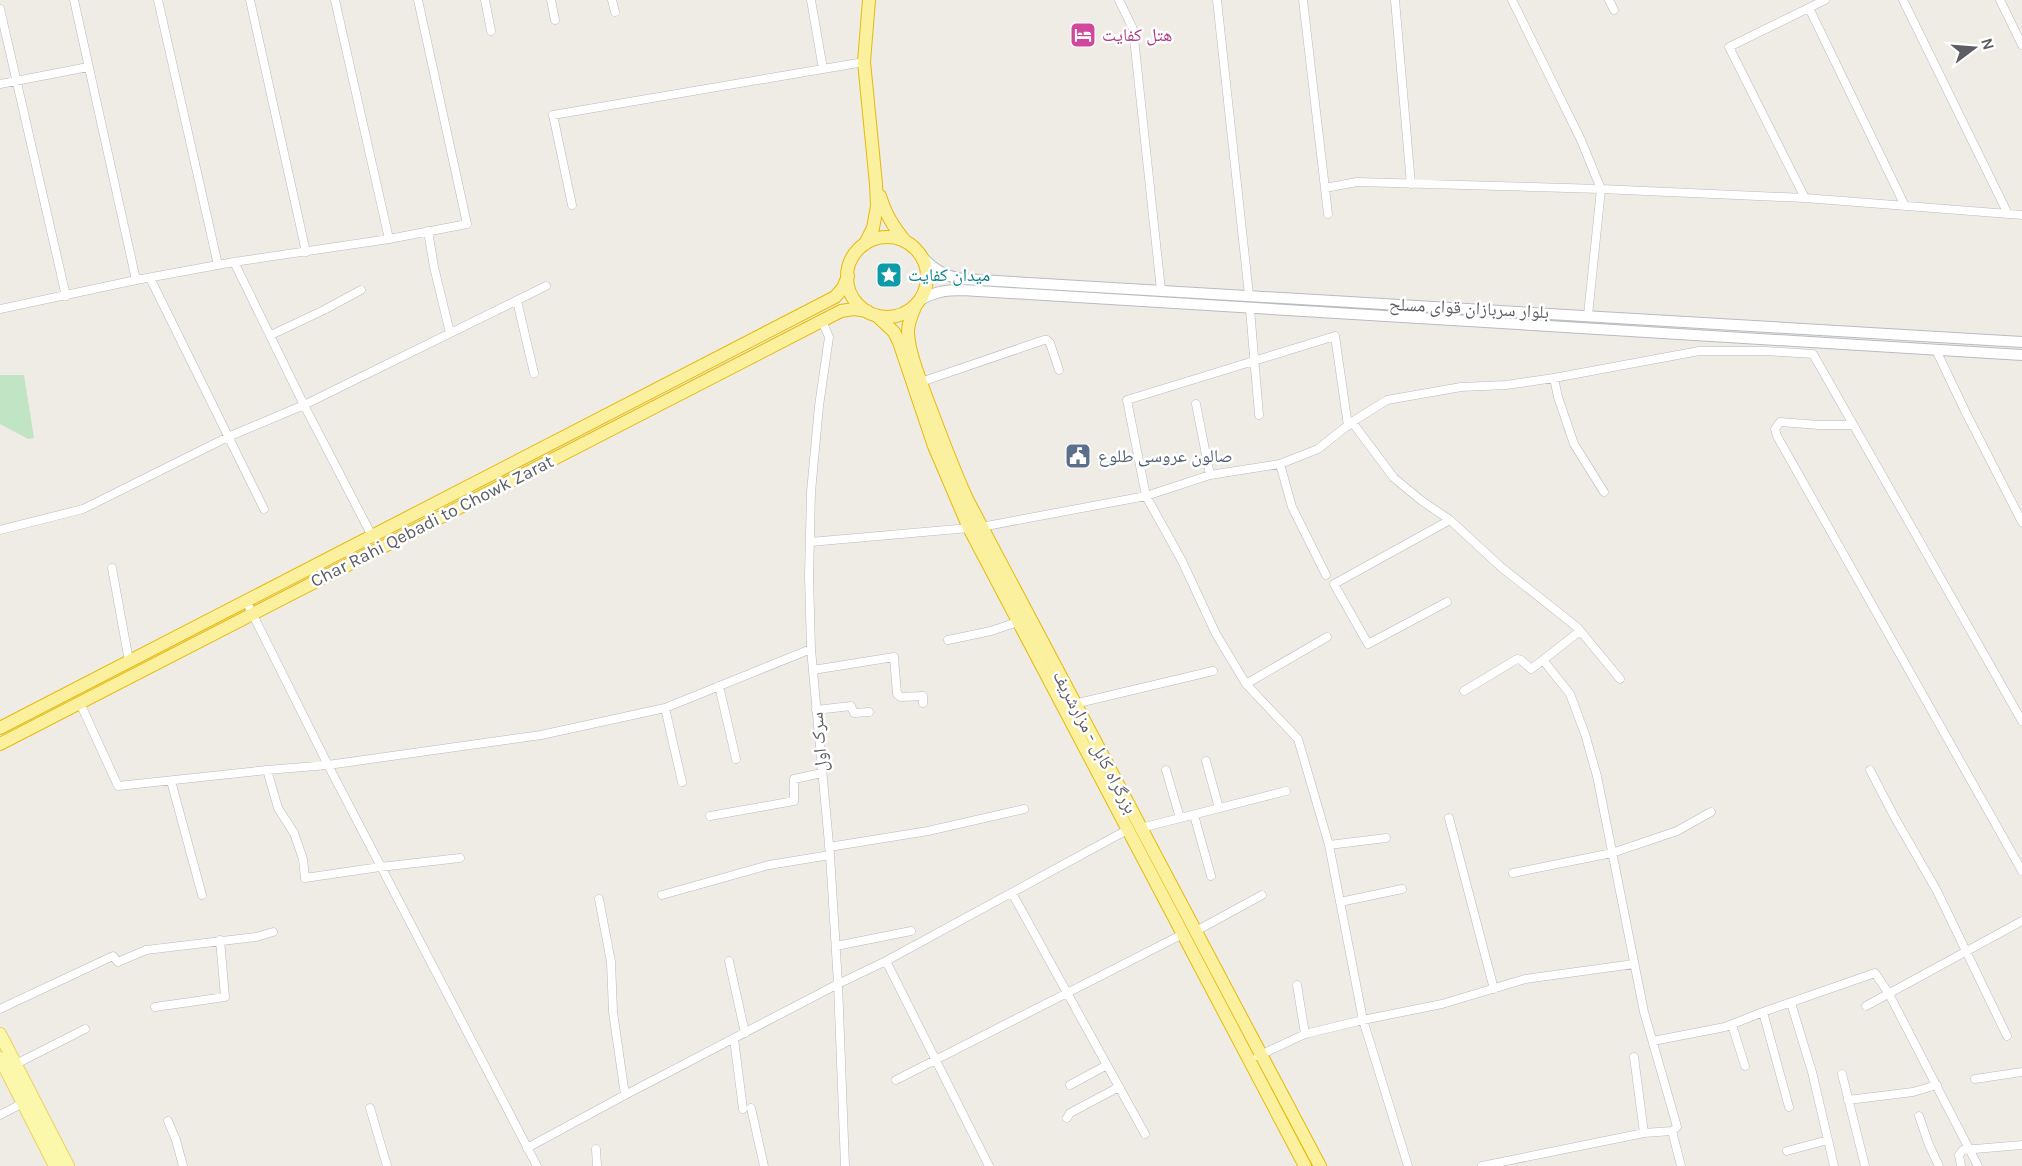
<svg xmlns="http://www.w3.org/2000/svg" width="2022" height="1166" viewBox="0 0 2022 1166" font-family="Karla,'Noto Naskh Arabic',sans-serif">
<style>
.green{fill:#c1e4c5}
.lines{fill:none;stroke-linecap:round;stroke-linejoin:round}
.minor-casing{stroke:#b9babf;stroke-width:9}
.secondary-casing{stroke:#b9bbc1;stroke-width:12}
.primary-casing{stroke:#ebd35f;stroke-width:14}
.trunk-casing{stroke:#e7ba0a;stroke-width:14}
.minor{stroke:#fff;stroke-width:8}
.secondary{stroke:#fff;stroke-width:10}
.primary{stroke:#fbf7ab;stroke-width:12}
.trunk{stroke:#faf09e;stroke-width:12}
.labels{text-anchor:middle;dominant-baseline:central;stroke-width:5;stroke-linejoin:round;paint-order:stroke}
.hotel-label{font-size:18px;fill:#b23c85;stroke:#fff;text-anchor:start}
.culture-label{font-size:18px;fill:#0d838f;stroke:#fff;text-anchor:start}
.street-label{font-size:18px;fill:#5c5e64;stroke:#fff}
.service-label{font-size:18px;fill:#4e5e75;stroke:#fff;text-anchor:start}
</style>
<rect width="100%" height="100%" fill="#eeece4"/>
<path class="green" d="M0,375H24L34,438L28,439L0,424Z"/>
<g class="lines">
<g class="minor-casing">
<path id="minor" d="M74,0L136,280
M158,0L218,265
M250,0L306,252
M335,0L389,239
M485,0L491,31
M551,0L555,20
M612,0L615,12
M811,0L823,69
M1119,0L1133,29L1161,290
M1217,0L1249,295
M1303,0L1328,214
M1395,0L1411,184
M1512,0L1581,140L1601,189L1588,315
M1609,0L1614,10
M1903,0L2008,214
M2000,0L2022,45
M1809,8L1905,206
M0,9L66,296
M0,84L88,67
M1325,188L1357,182L1601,189L1805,198L2022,215
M1805,198L1729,47L1825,0
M572,205L553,115L864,62
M428,231L434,267L450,333
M234,262L304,405L372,536
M150,278L264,509
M517,301L534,373
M0,309L136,280L234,262L389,239L467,224L418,0
M1250,309L1259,415
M822,321L829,337L819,406L811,492L809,576L811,649L830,855L838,984L845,1166
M271,335L324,310L361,290
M1936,350L1966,413L2022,522
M1554,378L1558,397L1574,444L1604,492
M921,382L1044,340H1047L1050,343L1059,370
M1196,404L1210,475
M1352,422L1394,478L1422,501L1450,520L1501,567L1578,628L1620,679
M1853,425H1819L1780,422L1775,429L1777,436L2022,871
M1348,426L1335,336L1127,400L1146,496L1182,561L1216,634L1246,684L1298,739L1329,845L1363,1020L1408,1166
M1280,464L1292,507L1326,575
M981,527L1146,496L1210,475L1280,464L1318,449L1352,422L1387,400L1461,387L1506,385L1554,378L1699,351H1765L1813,354L2022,721
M0,530L83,509L228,437L304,405L546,286
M810,542L969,528
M112,568L129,661
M246,601L328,765L537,1166
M1447,602L1368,644L1334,584L1450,520
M1580,631L1543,660L1570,694L1585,734L1597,776L1644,1012L1674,1116L1677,1127L1672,1131L1681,1166
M948,640L991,631L1017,622
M813,670L894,657L897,694L901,697L923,696V703
M1246,684L1327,637
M719,686L736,759
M1464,691L1517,659L1521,660L1531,669L1543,660
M80,703L118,786L267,770L328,765L541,735L665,708L811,649
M1074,704L1213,671
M665,708L682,782
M816,710L851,706L854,713L869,712
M1206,761L1219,808
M267,770L278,808L294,833L303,859L305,878L380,867L460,858
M1166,770L1180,818
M1870,770L1895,818L1937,891L2007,1036
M171,781L202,895
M1194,815L1211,876
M710,816L794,801V779L822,773
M1449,818L1494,989
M1141,828L1286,791
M1329,845L1386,838
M829,847L928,831L1024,809
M1513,873L1612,853L1677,831L1711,812
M1012,893L1145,1134
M662,895L769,865L830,855
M599,899L611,962L613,1012L625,1095
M1340,902L1402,889
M1196,931L1262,895
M836,946L911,931
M729,961L745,1033
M886,961L989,1166
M1297,985L1305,1034
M1791,1003L1812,1072L1828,1140
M1866,1006L2022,921
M155,1007L225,997L220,940
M0,1009L113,956L118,962L146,950L256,937L273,932
M1763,1012L1789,1107
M1732,1025L1745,1066
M734,1039L743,1109
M1653,1041L1725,1027L1763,1012L1875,973L1889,994L1978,1166
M1258,1056L1305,1034L1363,1020L1442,1004L1525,979L1634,964
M1634,1057L1644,1133
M16,1064L85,1029
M1842,1074L1865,1166
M1975,1079L2022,1072
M896,1080L1183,934
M1070,1085L1107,1065
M1848,1100L1913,1092L1937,1085
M370,1108L387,1166
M751,1108L764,1166
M0,1115L23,1103
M1919,1116L1929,1145L1939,1166
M1067,1118L1070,1113L1119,1087
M168,1121L176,1140L183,1166
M527,1148L625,1095L838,984L886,961L1127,830
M596,1149L597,1166
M1787,1151L1828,1140L1834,1166
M1482,1166L1644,1133L1672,1131
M1961,1166L1959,1155L1963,1150L2022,1145"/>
</g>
<g class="secondary-casing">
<path id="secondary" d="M923,258C935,270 945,276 962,279L2022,342
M920,300C934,292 945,290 962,290L2022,355"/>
</g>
<g class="primary-casing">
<path id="primary" d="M0,1034L68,1166
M0,1058L55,1166"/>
</g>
<g class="trunk-casing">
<path id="trunk" d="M880,196C886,215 893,226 905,241
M847 277a40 40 0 1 1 80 0a40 40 0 1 1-80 0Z
M865,244L873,228L877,206L876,184L864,62L869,0
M916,305C912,314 908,322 908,332C909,354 920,379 927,399C940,433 952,466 967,499L1320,1166
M877,316L894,332L899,342L934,446L969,528L1305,1166
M0,728L835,297L843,288L848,276
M0,744L841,311L854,309L867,311"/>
</g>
<use href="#minor" class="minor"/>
<use href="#secondary" class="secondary"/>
<use href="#primary" class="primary"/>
<use href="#trunk" class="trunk"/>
</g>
<defs>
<g id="hotel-square" transform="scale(1.35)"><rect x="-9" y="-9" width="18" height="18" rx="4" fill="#d1479c" stroke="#fff"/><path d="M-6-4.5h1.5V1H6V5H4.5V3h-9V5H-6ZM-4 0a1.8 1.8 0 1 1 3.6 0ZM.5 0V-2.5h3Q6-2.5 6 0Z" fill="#fff"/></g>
<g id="sight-square" transform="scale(1.35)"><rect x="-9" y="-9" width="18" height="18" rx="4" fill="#0f9aa8" stroke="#fff"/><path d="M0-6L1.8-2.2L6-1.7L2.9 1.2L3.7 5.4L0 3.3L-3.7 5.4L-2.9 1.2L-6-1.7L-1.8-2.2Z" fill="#fff"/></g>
<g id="civic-square" transform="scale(1.35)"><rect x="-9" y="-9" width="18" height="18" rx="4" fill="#5c6f8a" stroke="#fff"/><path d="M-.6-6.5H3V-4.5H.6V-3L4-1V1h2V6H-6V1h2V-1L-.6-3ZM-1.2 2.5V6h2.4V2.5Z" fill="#fff"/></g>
</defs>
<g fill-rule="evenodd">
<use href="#hotel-square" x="1083" y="35"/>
<use href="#sight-square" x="889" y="275"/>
<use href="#civic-square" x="1078" y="456"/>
</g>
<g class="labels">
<g class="hotel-label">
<text x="1102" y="35">هتل کفایت</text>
</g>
<g class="culture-label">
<text x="908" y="275">میدان کفایت</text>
</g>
<g class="street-label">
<text transform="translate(1469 308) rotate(3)">بلوار سربازان قوای مسلح</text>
<text transform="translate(432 521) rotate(-27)">Char Rahi Qebadi to Chowk Zarat</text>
<text transform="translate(819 742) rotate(-95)">سرک اول</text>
<text transform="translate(1095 742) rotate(62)">بزرگراه کابل - مزارشریف</text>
</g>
<g class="service-label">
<text x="1098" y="456">صالون عروسی طلوع</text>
</g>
</g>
<g transform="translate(1974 48) rotate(74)" stroke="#ffffff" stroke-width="4.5" paint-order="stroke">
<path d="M0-4.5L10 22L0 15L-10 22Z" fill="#5c5e64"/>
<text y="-9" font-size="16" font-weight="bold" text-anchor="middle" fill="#5c5e64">N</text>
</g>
</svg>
